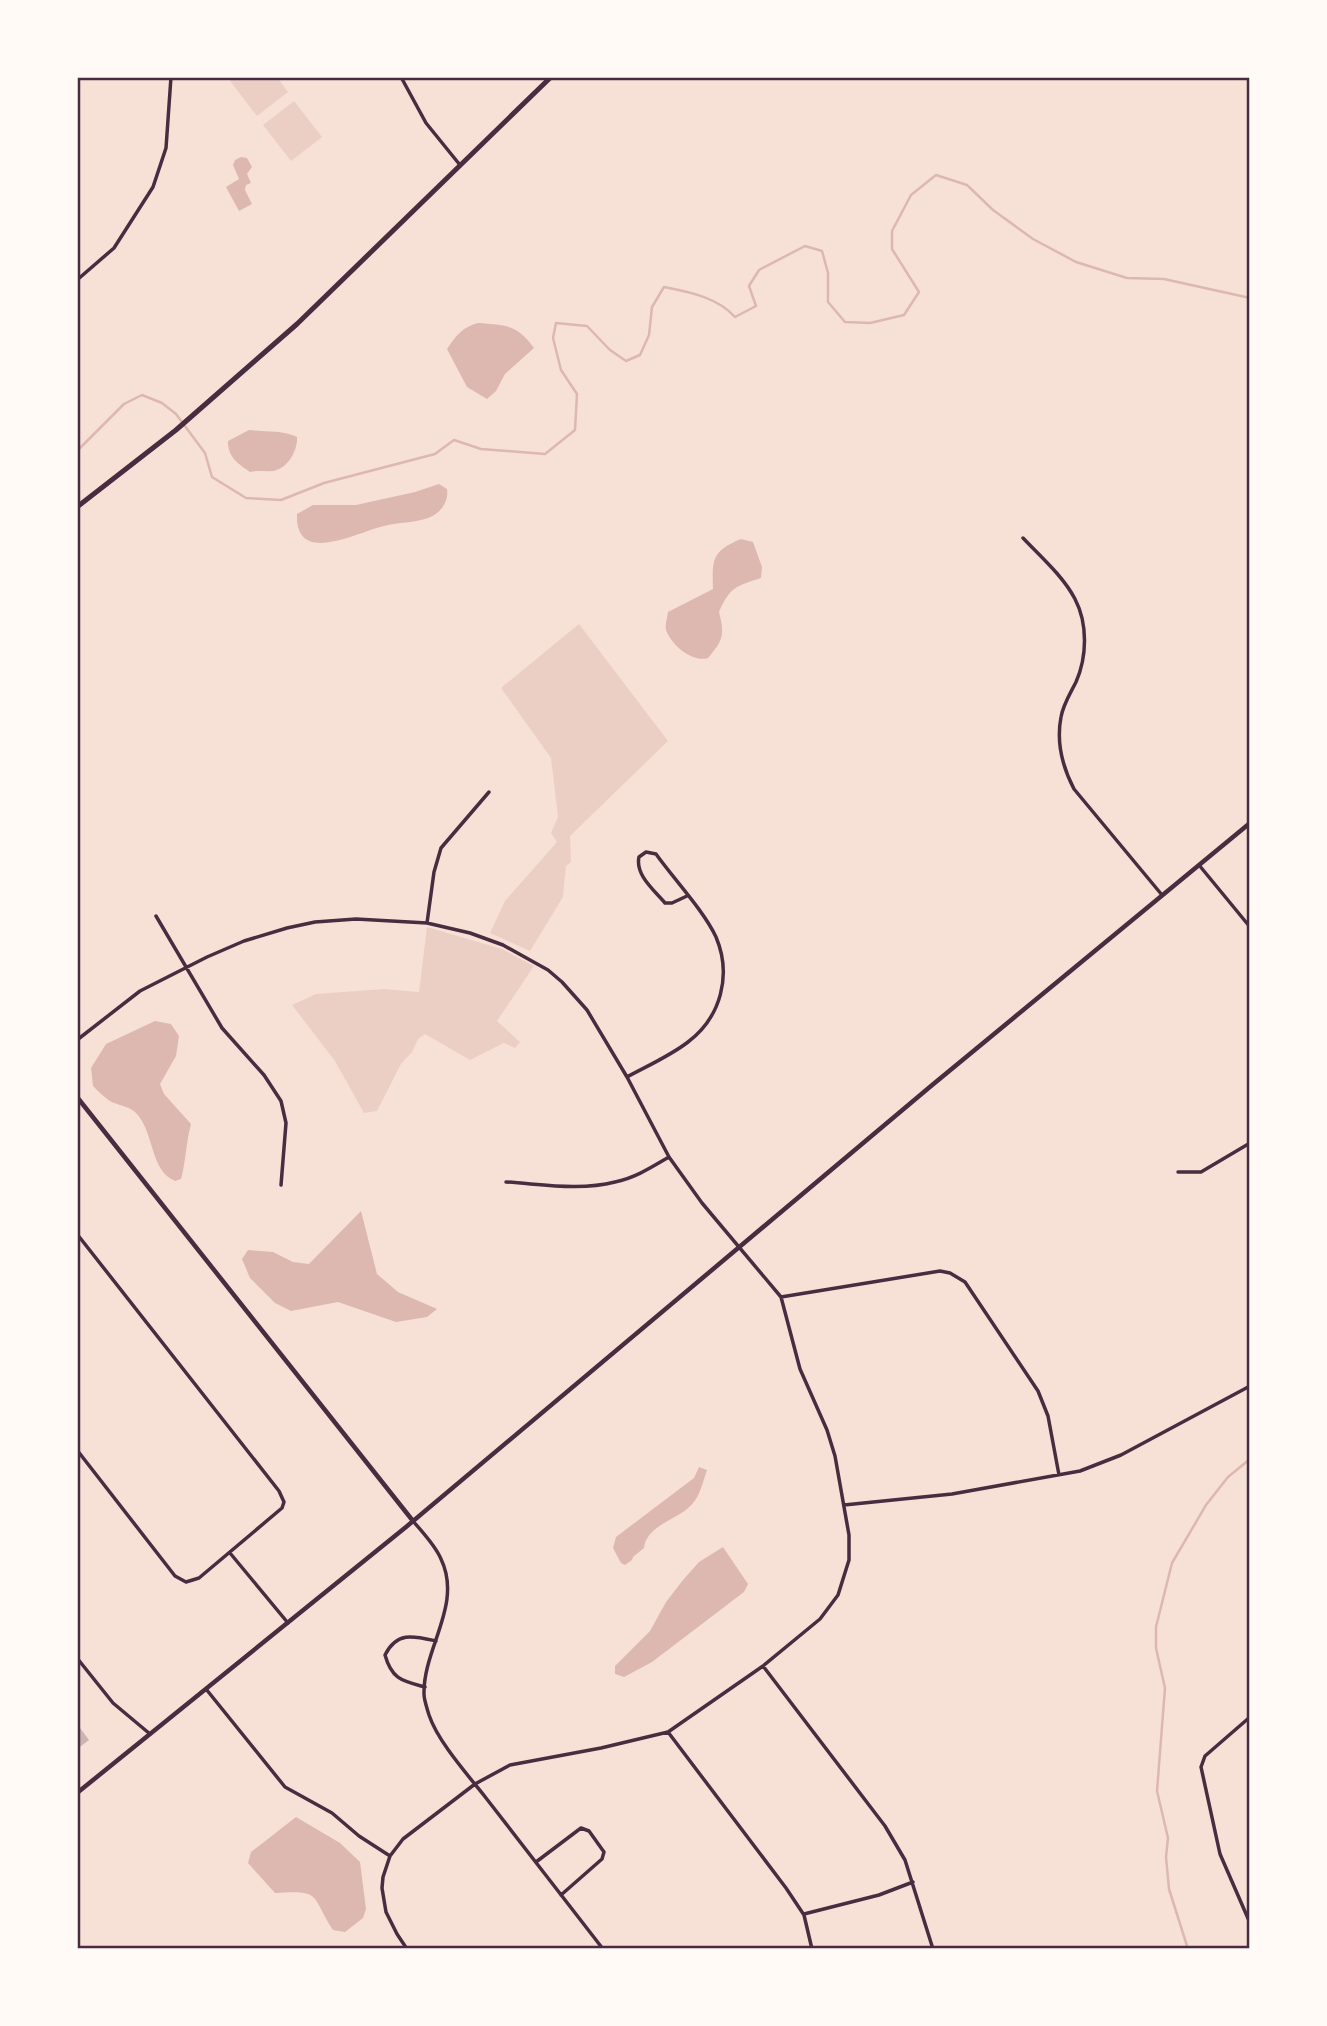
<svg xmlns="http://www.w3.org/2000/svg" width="1327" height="2026" viewBox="0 0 1327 2026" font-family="'Crimson Pro',serif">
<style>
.green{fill:#ebcfc5}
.water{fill:#dcb8b0}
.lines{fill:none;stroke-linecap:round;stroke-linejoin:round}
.stream{stroke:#dcb8b0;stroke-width:2.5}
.building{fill:#ccb4b1}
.minor{stroke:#4a2c40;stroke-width:3.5}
.tertiary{stroke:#4a2c40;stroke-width:4.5}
.secondary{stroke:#4a2c40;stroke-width:5}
.neatline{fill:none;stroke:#4a2c40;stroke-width:2.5}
</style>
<rect width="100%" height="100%" fill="#f7e1d7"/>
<path class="green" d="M235,77H277L288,92L257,116L230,81Z
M294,101L322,137L291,161L263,125Z
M579,624L668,741L570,836L571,862L566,866L563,897L530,951L490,933L505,901L557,842L551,833L558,817L551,758L501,688Z
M427,927L502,949L534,966L497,1021L520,1042L515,1048L504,1043L470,1060L425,1034L418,1039L412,1052L401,1064L377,1111L364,1113L335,1061L292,1005L316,994L384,989L419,992Z"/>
<path class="water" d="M241,157L247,158L252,167L247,174L251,183L246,185L245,190L252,204L239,211L226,187L239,179L233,165L235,160Z
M478,323C505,325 517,324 534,348L505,374L496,391L487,399L467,387L447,349C456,336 462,327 478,323Z
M249,430C265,432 283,430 297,437C298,450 288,469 273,471C265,472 258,470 250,472C237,463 228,457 228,441Z
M439,484L447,489C449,502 440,514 428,518C415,523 398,522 384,526C357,532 295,567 297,514L313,505H356L415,492Z
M741,539L753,542L762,567L761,578C736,586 730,587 719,612C725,635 723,640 708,658C693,663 671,645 666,630C665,625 667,618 668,612L713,589C712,559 712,551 741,539Z
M155,1021L171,1024L179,1036L176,1056L160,1084L164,1094L191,1124C186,1142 186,1161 181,1179L175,1181C149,1170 155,1131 135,1112C128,1106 117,1105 110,1101C104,1097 98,1091 93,1086L91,1068L106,1044Z
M361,1211L377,1274L398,1292L437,1309L427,1317L396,1322L338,1302L291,1311L275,1303L250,1278L242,1259L248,1250L273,1252L293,1262L309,1264Z
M699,1467L707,1470C702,1484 700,1499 687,1509C674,1520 646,1527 644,1548L633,1557L632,1560L625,1565L621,1563L613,1548L616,1537L694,1478Z
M723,1547L748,1584L744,1592L652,1662L624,1677L615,1674V1666L650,1631L666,1602L683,1580L699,1562Z
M296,1817L340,1843L360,1862L366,1909L363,1918L345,1932L333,1930C310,1895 323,1890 275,1893L248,1863L251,1852Z"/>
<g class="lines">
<path class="stream" d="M77,451L124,404L142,395L162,403L176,414L205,453L212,477L246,498L281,500L324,483L435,454L454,440L481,449L545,454L575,430L577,394L561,370L553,338L556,323L587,326L610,350L626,361L640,355L649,335L652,307L664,287C689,292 717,297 735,317L756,306L749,286L759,270L805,246L822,251L828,273V302L845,322L870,323L904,315L919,292L892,249V231L911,195L936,175L967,185L993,210L1033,239L1076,262L1127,278L1164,279L1250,298
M1188,1949L1169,1889L1166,1857L1168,1838L1157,1791L1165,1688L1156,1648V1627L1172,1563L1206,1505L1228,1477L1250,1459"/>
</g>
<path class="building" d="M77,1724L89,1740L77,1749Z"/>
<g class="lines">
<path class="minor" d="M401,77L426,123L460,165
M77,280L114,248L153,187L166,148L171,77
M1023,538C1041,557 1063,576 1075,599C1088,624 1087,657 1076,682C1070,694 1063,705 1061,717C1056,743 1062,766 1074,789L1162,895
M1199,865L1250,927
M156,916L222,1028L264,1075L281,1101L286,1123L281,1185
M427,923L434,872L441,848L489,792
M77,1040L140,991L207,957L244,941L287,928L315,922L356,919L427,923L470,933L503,945L548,970L562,982L587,1010L627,1077L669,1157L702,1203L781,1297L800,1369L827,1430L835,1456L849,1535V1560L838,1595L820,1619L763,1666L668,1732L601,1748L510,1765L475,1784L403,1839L390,1856L383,1877L382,1888L386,1912L397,1934L407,1949
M627,1077C647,1066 670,1056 688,1042C721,1017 732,975 716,937C704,911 673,878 656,854L646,852L639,857C635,875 654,890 665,903H672L687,896
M1178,1172H1201L1250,1143
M506,1182C541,1184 580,1191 615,1182C635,1178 652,1167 669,1157
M77,1234L279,1491L284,1502L282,1508L199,1578L186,1582L175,1576L77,1450
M781,1297L940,1271L950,1273L965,1282L1038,1391L1048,1416L1059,1475
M844,1505L952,1494L1080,1471L1121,1455L1250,1386
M413,1521C423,1533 435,1545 441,1559C463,1605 423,1648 424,1694C424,1700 427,1708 429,1715C438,1742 468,1775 486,1798C525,1848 564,1899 603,1949
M230,1553L288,1623
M77,1658L113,1703L150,1734
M763,1666L885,1826L905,1860L933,1949
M425,1687C403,1681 392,1680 385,1655C397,1631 414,1636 436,1641
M206,1689L285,1787L332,1813L359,1836L390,1856
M1250,1717L1205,1756L1201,1767L1220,1854L1250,1923
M668,1732L786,1888L804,1915L812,1949
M536,1862L581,1828L589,1831L604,1852L602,1859L561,1895
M804,1914L879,1895L913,1882"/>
<path class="tertiary" d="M77,1097L413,1521
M77,1793L406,1527L931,1086L1250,823"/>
<path class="secondary" d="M77,507L176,430L297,324L551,77"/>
</g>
<rect width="1327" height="2026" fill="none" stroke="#fffaf5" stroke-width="158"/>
<rect x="79" y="79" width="1169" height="1868" class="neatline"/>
</svg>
